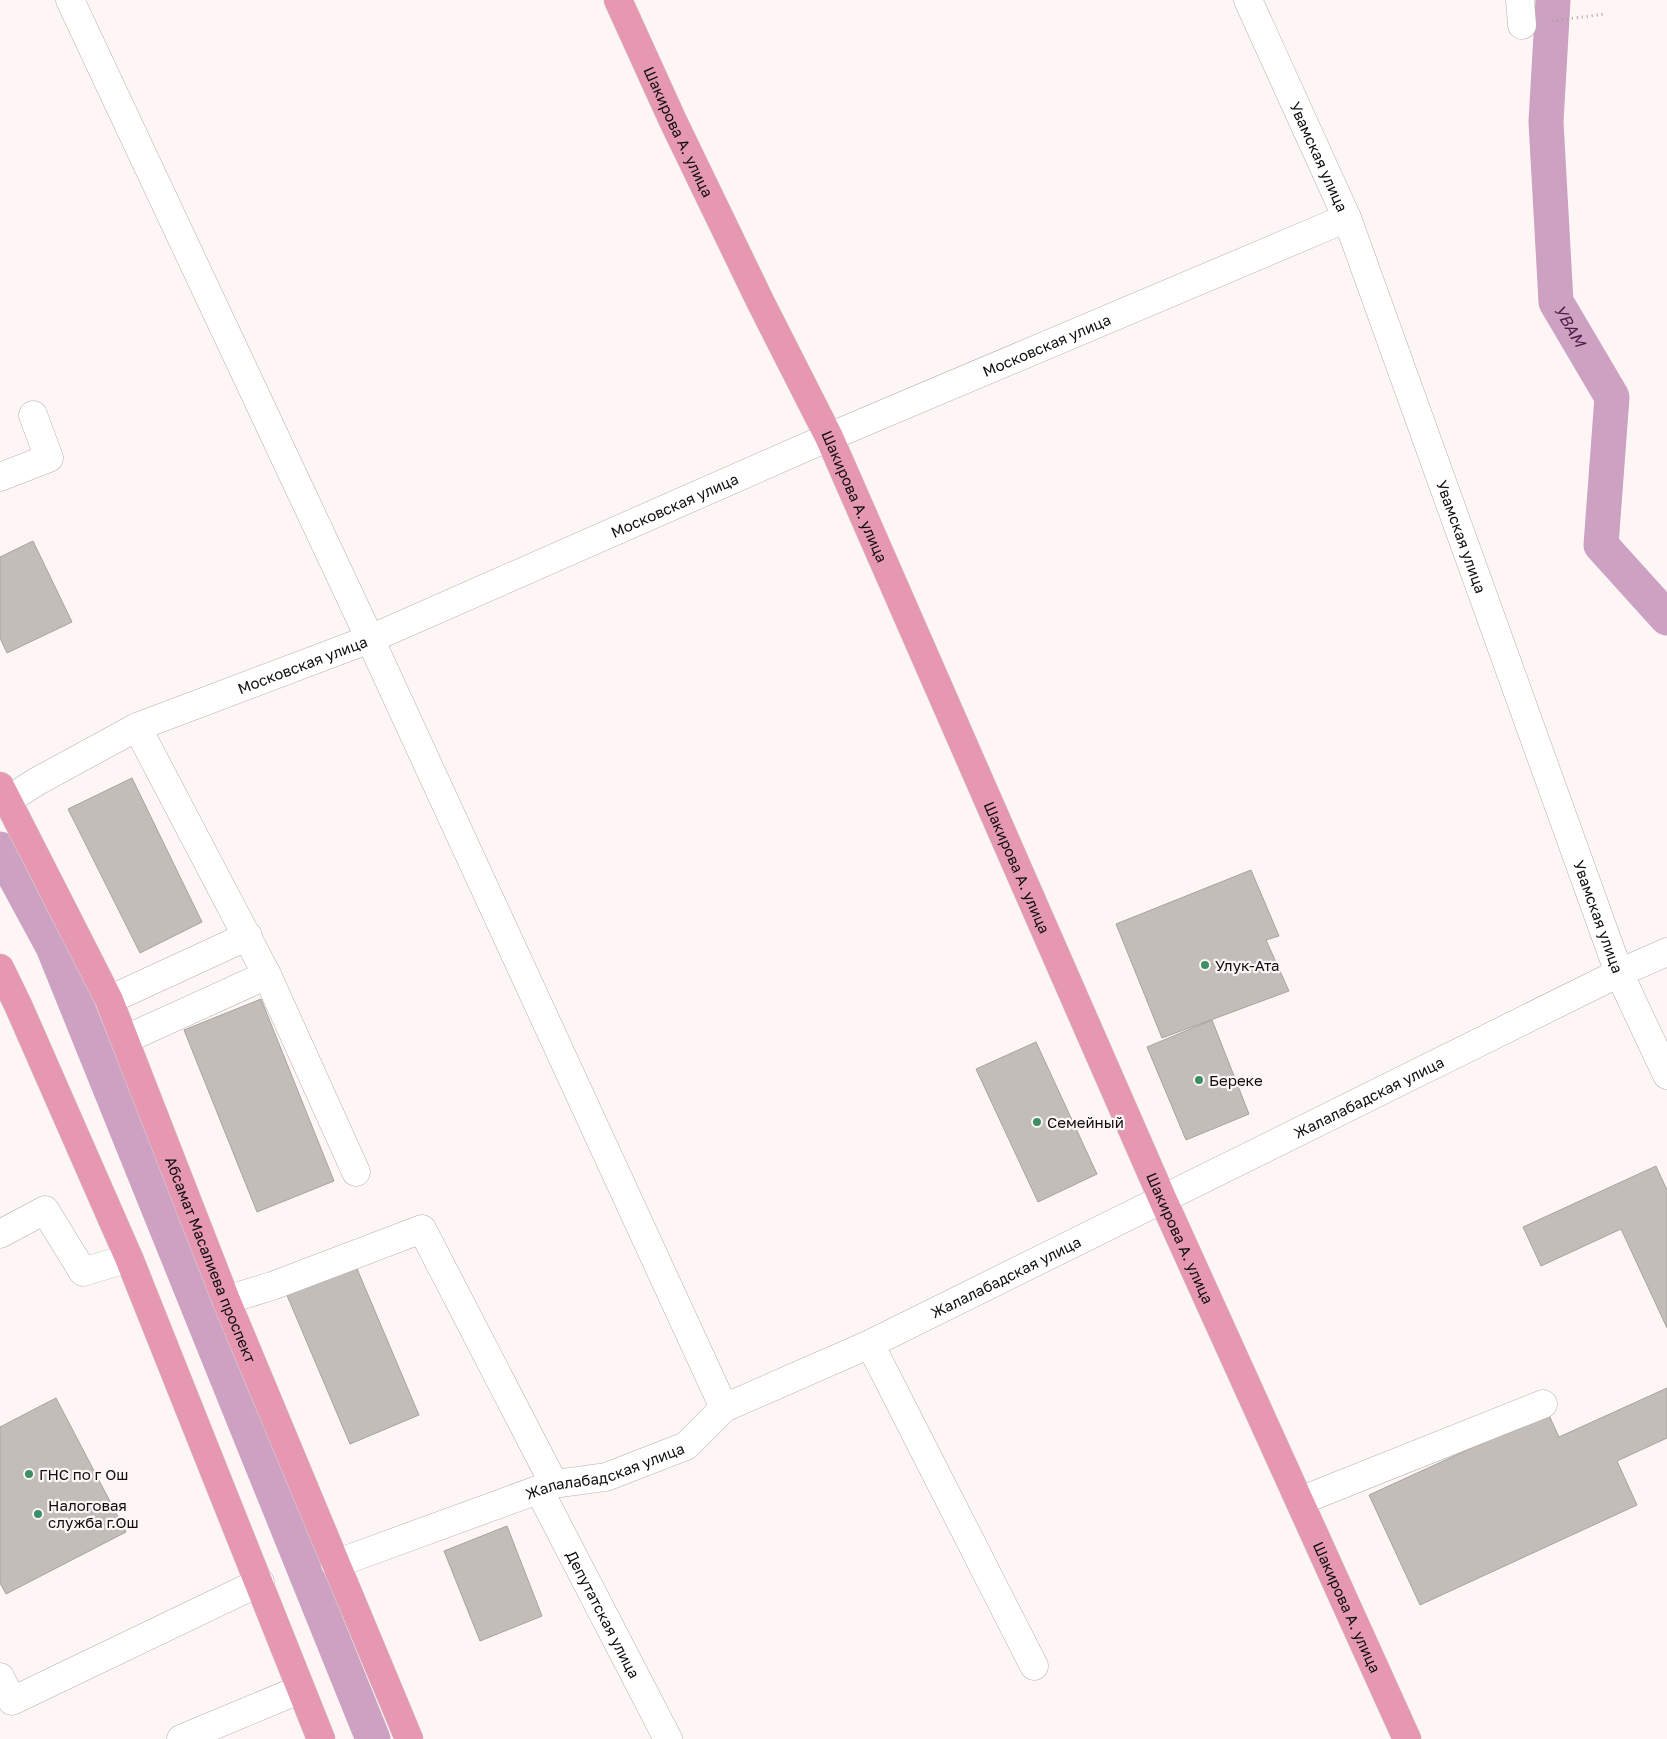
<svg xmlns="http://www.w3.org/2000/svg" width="1667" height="1739" viewBox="0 0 1667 1739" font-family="'Golos Text',sans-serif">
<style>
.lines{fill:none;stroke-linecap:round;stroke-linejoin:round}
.canal{stroke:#cda1c2;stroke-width:35}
.building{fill:#c3bdba;stroke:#a8a39f}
.minor-casing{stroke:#b6afae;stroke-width:29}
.major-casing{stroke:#d4d4d4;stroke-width:29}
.path{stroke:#a7a2a1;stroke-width:3;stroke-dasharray:1 4;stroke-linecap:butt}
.minor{stroke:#fff;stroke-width:28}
.major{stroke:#e698b3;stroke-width:28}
.poi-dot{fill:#3c8f62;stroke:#fdf6f5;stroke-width:2}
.labels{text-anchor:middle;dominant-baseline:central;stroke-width:4.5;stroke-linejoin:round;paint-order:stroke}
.street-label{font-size:15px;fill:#100e0e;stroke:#fdf6f5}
.poi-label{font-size:15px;fill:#100e0e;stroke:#fdf6f5;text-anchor:start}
.water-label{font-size:16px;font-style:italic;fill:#521d48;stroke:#fdf6f5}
</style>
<rect width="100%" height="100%" fill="#fdf6f5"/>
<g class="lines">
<g class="canal">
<path id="s1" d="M1553,0L1546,122L1556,302L1612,397L1601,545L1667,618"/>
<path d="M0,849L53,947L373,1739"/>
</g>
</g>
<path class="building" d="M33,541L72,622L7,653L0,638V557Z
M132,778L202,922L140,953L68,809Z
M1251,870L1279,936L1266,940L1289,991L1162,1038L1116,924Z
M261,999L334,1181L257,1212L184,1030Z
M1212,1020L1249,1114L1186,1140L1147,1047Z
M1036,1042L1097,1174L1038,1202L976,1069Z
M1656,1166L1667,1190V1328L1621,1229L1541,1266L1523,1227Z
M355,1264L419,1415L350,1444L286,1293Z
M1667,1388V1438L1617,1461L1637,1505L1420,1605L1369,1495L1548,1413L1559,1437Z
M56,1398L126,1532L6,1594L0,1583V1427Z
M507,1526L542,1616L480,1641L444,1551Z"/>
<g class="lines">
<g class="minor-casing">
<g id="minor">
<path d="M70,0L370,639L724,1408"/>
<path id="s2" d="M1248,0L1347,218L1619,973L1667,1075"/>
<path d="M1520,0L1522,25"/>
<path d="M0,477L49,458L33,415"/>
<path d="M137,727L267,975L356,1172"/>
<path id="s3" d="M8,800L36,782L137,727L370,639L829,437L1347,218"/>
<path d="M109,1000L248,936"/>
<path d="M126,1039L267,975"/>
<path d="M0,1234L45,1210L83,1272L129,1258"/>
<path d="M226,1300L272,1286L422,1229L554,1484"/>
<path d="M870,1344L1034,1666"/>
<path id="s4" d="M539,1490L668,1739"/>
<path d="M1300,1501L1543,1404"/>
<path id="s5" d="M335,1564L554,1484L606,1477L686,1446L724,1408L870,1344L1619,973L1667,952"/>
<path d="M0,1677L12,1701L260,1582"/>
<path d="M181,1739L301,1689"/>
</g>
</g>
<g class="major-casing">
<g id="major">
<path id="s6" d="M618,0L673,121L760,301L829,437L1163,1200L1407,1739"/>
<path id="s7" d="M0,786L109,1000L226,1300L409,1739"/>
<path d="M0,968L18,1005L129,1258L321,1739"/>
</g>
</g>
<path class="path" d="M1552,21L1605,14"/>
<use href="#minor" class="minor"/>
<use href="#major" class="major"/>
</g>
<g class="poi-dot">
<circle cx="1205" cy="965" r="5"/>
<circle cx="1199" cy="1080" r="5"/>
<circle cx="1037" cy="1122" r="5"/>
<circle cx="29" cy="1474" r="5"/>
<circle cx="38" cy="1514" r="5"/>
</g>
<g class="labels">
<g class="street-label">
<text stroke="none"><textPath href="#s6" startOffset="145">Шакирова А. улица</textPath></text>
<text stroke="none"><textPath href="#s2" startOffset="172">Увамская улица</textPath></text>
<text stroke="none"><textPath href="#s3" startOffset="1135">Московская улица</textPath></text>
<text stroke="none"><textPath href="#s6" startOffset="550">Шакирова А. улица</textPath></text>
<text stroke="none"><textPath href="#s3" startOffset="730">Московская улица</textPath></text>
<text stroke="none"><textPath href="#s2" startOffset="578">Увамская улица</textPath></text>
<text stroke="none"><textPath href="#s3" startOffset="325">Московская улица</textPath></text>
<text stroke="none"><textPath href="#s6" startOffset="955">Шакирова А. улица</textPath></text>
<text stroke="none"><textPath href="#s2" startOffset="982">Увамская улица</textPath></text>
<text stroke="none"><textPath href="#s5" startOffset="1141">Жалалабадская улица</textPath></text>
<text stroke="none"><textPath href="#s6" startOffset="1360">Шакирова А. улица</textPath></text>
<text stroke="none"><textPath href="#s7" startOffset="519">Абсамат Масалиева проспект</textPath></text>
<text stroke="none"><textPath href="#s5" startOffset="736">Жалалабадская улица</textPath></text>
<text stroke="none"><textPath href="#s5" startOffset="286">Жалалабадская улица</textPath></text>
<text stroke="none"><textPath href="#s6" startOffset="1765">Шакирова А. улица</textPath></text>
<text stroke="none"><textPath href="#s4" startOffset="140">Депутатская улица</textPath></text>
</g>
<g class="poi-label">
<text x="1215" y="965">Улук-Ата</text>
<text x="1209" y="1080">Береке</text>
<text x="1047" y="1122">Семейный</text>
<text x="39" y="1474">ГНС по г Ош</text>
<text x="48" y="1505">Налоговая<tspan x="48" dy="17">служба г.Ош</tspan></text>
</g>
<g class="water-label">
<text stroke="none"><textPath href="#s1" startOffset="330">УВАМ</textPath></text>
</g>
</g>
</svg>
